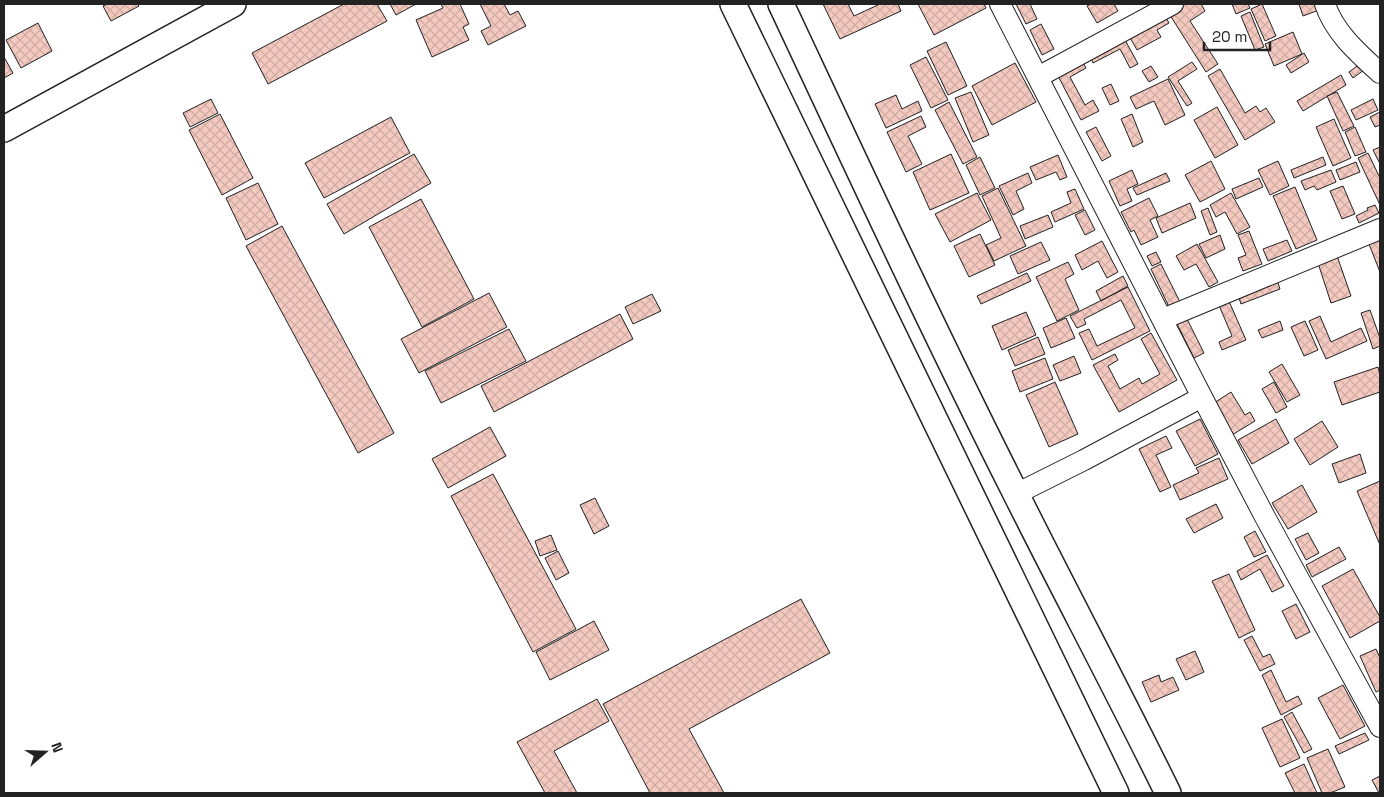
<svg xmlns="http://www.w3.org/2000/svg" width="1384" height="797" viewBox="0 0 1384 797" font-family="'Space Grotesk',sans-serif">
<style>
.building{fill:url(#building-cross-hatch);stroke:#222}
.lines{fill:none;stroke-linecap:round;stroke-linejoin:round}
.minor-casing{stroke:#222;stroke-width:22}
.tertiary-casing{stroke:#222;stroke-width:28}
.minor{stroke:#fff;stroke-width:20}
.tertiary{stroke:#fff;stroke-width:25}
</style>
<defs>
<pattern id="building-cross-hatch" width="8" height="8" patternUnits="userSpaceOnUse" patternTransform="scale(1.25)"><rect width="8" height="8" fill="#f3c9c0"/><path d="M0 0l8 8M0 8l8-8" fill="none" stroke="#d0aca5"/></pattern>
</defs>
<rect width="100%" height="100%" fill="#fff"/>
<path class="building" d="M107,4H137L139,6L111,21L103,6Z
M344,4H377L387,21L268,84L252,53Z
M390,4H416L396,15Z
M441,4H460L469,24L463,27L469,40L432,57L416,20L443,8Z
M480,4H504L510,15L518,11L526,26L488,45L481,31L491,26Z
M823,4H848L854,16L880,4H898L901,11L840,39Z
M918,4H984L986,8L934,35Z
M1016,4H1030L1037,19L1026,24Z
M1091,4H1114L1118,11L1097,23L1087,6Z
M1181,4H1201L1205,11L1190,21L1218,64L1206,72L1168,12Z
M1232,4H1248L1250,8L1236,14Z
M1262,4L1276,36L1265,41L1251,9Z
M1299,4H1317L1319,10L1303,16Z
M1163,12L1169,23L1157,30L1161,37L1137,50L1127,32Z
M1250,12L1264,47L1255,50L1241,16Z
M38,23L52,51L21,68L6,40Z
M1041,24L1054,49L1042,55L1030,30Z
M1293,32L1302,54L1274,66L1265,44Z
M1123,36L1138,64L1130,68L1120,49L1093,63L1089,54Z
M946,42L967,86L948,95L927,51Z
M1304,53L1309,62L1291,73L1286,65Z
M4,57L13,73L4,78Z
M926,57L948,100L931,108L910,65Z
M1082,61L1086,68L1070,77L1085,105L1093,100L1099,111L1081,120L1057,74Z
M1364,61L1368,67L1353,78L1349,72Z
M1192,62L1197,69L1178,81L1192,103L1187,106L1168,77Z
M1015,63L1036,102L992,125L972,86Z
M1151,66L1158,77L1149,82L1142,71Z
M1220,69L1245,113L1256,106L1260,112L1266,108L1275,122L1245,140L1208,76Z
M1341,75L1346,85L1303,111L1297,101Z
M1168,79L1185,115L1165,125L1154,101L1136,109L1130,97Z
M1111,84L1119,101L1110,105L1102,88Z
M971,92L989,135L973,142L955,98Z
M1337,92L1354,126L1343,131L1327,96Z
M896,95L902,109L918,101L922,111L886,128L875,104Z
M211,99L218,113L190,127L183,113Z
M1373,99L1378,110L1356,120L1351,110Z
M949,102L977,157L963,164L935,110Z
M1217,107L1238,145L1215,158L1194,120Z
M1380,112V125L1375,127L1370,117Z
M220,114L253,178L222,195L189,130Z
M1132,114L1143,142L1133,147L1121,119Z
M921,116L926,127L908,136L922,164L906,172L887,132Z
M391,117L410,153L324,198L305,163Z
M1334,119L1351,158L1333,166L1316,127Z
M1096,127L1111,156L1102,161L1086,132Z
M1355,127L1366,152L1355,156L1345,132Z
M1380,147V161L1379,162L1373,150Z
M1368,153L1380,178V205L1358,158Z
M414,154L431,183L344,234L327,204Z
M951,154L969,193L930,210L913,172Z
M1058,155L1067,177L1060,180L1056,172L1036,180L1030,167Z
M980,157L995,188L980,195L966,165Z
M1323,157L1326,165L1294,178L1291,170Z
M1211,161L1225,189L1200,202L1185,175Z
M1278,161L1289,186L1270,195L1258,170Z
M1356,162L1360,172L1340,180L1336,170Z
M1132,170L1138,184L1127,189L1132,201L1120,206L1109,181Z
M1331,170L1336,182L1317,190L1314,186L1305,190L1301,181Z
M1028,173L1032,183L1016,191L1024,209L1013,215L999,186Z
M1166,173L1170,181L1137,195L1133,188Z
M1259,178L1263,187L1236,199L1232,189Z
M258,183L278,224L246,240L226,198Z
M1343,186L1355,214L1342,219L1330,191Z
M1295,187L1317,240L1296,249L1273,196Z
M998,188L1026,246L994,261L986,245L1001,238L982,196Z
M1075,189L1084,209L1055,222L1051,212L1071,203L1067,192Z
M977,193L991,220L950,242L935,214Z
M1231,193L1250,227L1237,234L1225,212L1216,217L1210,205Z
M1149,198L1158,216L1150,220L1158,237L1141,245L1134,230L1131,232L1121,212Z
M421,199L474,299L422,327L369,227Z
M1190,203L1196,218L1162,233L1156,218Z
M1375,205L1379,213L1359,223L1356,216L1368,210L1367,208Z
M1208,208L1217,232L1210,235L1201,211Z
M1085,210L1095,230L1085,235L1075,215Z
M1048,215L1053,227L1025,239L1020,226Z
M282,226L394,433L358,453L246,246Z
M1249,231L1262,264L1243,271L1238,258L1246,255L1238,235Z
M980,234L995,265L969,277L954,246Z
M1380,234V272L1367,239Z
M1220,235L1225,249L1206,258L1199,244Z
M1287,240L1292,251L1268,261L1263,249Z
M1102,241L1118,272L1107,278L1098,261L1082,270L1075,255Z
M1041,242L1050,260L1018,274L1010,256Z
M1197,244L1218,282L1209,287L1196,264L1184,270L1176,256Z
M1156,252L1161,262L1152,266L1147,256Z
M1336,253L1351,296L1331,303L1317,260Z
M1068,262L1074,274L1065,279L1079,310L1057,321L1036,277Z
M1161,264L1180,302L1169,307L1151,269Z
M1027,273L1031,281L981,304L977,296Z
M1123,276L1128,286L1101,301L1096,291Z
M1277,280L1280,289L1241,304L1238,295Z
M1128,287L1150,331L1092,360L1079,333L1089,329L1097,346L1135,328L1121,300L1084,319L1086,324L1077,328L1070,316Z
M489,293L507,327L419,373L401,339Z
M652,294L661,311L633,324L625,307Z
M1228,299L1246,340L1222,350L1219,342L1232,336L1218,303Z
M1370,310L1380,338V346L1373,349L1361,313Z
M1026,312L1036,335L1002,350L992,326Z
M620,314L633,339L494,412L481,386Z
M1185,315L1204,353L1194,358L1175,320Z
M1320,316L1331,342L1361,328L1367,341L1326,359L1309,321Z
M1066,318L1075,338L1051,348L1043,328Z
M1280,321L1283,330L1262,338L1258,330Z
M1305,321L1318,350L1304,356L1291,327Z
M509,329L526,361L441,403L425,371Z
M1151,333L1177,380L1119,412L1093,365L1115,354L1118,360L1108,366L1120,389L1139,378L1142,384L1160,374L1141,339Z
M1038,337L1045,354L1015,366L1008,350Z
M1074,356L1081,373L1060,381L1053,365Z
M1045,358L1053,379L1020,392L1012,371Z
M1282,364L1300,395L1287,402L1269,372Z
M1378,367L1380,375V392L1342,405L1334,382Z
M1055,382L1078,434L1049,447L1026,395Z
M1274,382L1287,407L1276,413L1262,389Z
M1231,392L1245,415L1250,412L1255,421L1232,435L1214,403Z
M1200,419L1218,454L1195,466L1176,431Z
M1276,419L1289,443L1252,464L1238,440Z
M1322,421L1338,447L1310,465L1294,439Z
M490,427L506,456L448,488L432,459Z
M1166,436L1172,448L1156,455L1171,487L1160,492L1139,449Z
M1360,454L1366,473L1339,483L1332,464Z
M1219,458L1228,479L1180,500L1173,485L1199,473L1196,468Z
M493,474L576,629L533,652L451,496Z
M1380,481V545L1357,491Z
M1302,485L1317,512L1288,529L1272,503Z
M595,498L609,526L594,534L580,505Z
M1216,504L1223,518L1194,533L1186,519Z
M1255,531L1266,552L1254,557L1244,537Z
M1308,533L1319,553L1306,560L1295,539Z
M551,535L557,550L540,556L535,541Z
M1339,547L1346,559L1312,577L1306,565Z
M558,551L569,573L556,580L545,558Z
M1267,555L1284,586L1272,592L1260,569L1241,580L1237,571Z
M1353,569L1380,617V621L1350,638L1322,586Z
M1229,574L1255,630L1239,638L1212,581Z
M801,599L830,653L689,729L724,793H650L603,704Z
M1296,604L1310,632L1296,639L1282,611Z
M594,621L609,650L550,680L536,652Z
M1252,636L1263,657L1270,654L1275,664L1260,671L1244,640Z
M1376,649L1380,658V690L1376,692L1360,656Z
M1195,651L1204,672L1186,680L1176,659Z
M1271,670L1286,702L1298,696L1302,704L1281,715L1262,675Z
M1159,675L1161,682L1173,677L1179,690L1151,702L1142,682Z
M1343,685L1365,726L1340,739L1318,698Z
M597,699L609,721L554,751L577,793H545L517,742Z
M1292,712L1312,749L1304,753L1284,717Z
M1282,719L1300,758L1280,767L1262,728Z
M1365,733L1369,740L1339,754L1335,746Z
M1328,749L1345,787L1330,793H1322L1307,758Z
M1304,764L1317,793H1295L1285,773Z
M1380,776V793H1379L1372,780Z"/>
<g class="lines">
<g class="minor-casing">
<path id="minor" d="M1000,4L1202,397L1265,517L1380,727
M1325,4C1334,32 1358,53 1380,73
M1038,77L1173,4
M1163,319L1380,229
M1016,494L1084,460L1202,397"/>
</g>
<g class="tertiary-casing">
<path id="tertiary" d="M733,4L1116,793
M781,4C858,168 934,332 1016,494C1066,594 1119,693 1168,793
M4,129L233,4"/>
</g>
<use href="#minor" class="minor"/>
<use href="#tertiary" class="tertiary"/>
</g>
<rect width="1384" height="797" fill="none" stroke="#222222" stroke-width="10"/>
<g transform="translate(45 752) rotate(70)" stroke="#ffffff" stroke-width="4" paint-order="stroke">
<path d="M0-4L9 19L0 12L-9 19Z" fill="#222222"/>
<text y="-8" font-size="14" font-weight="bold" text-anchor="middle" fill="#222222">N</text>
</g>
<path d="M1204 42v8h66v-8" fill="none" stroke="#222222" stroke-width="2.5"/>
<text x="1212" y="42" font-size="15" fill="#222222" stroke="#ffffff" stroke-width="4" paint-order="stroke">20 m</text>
</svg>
